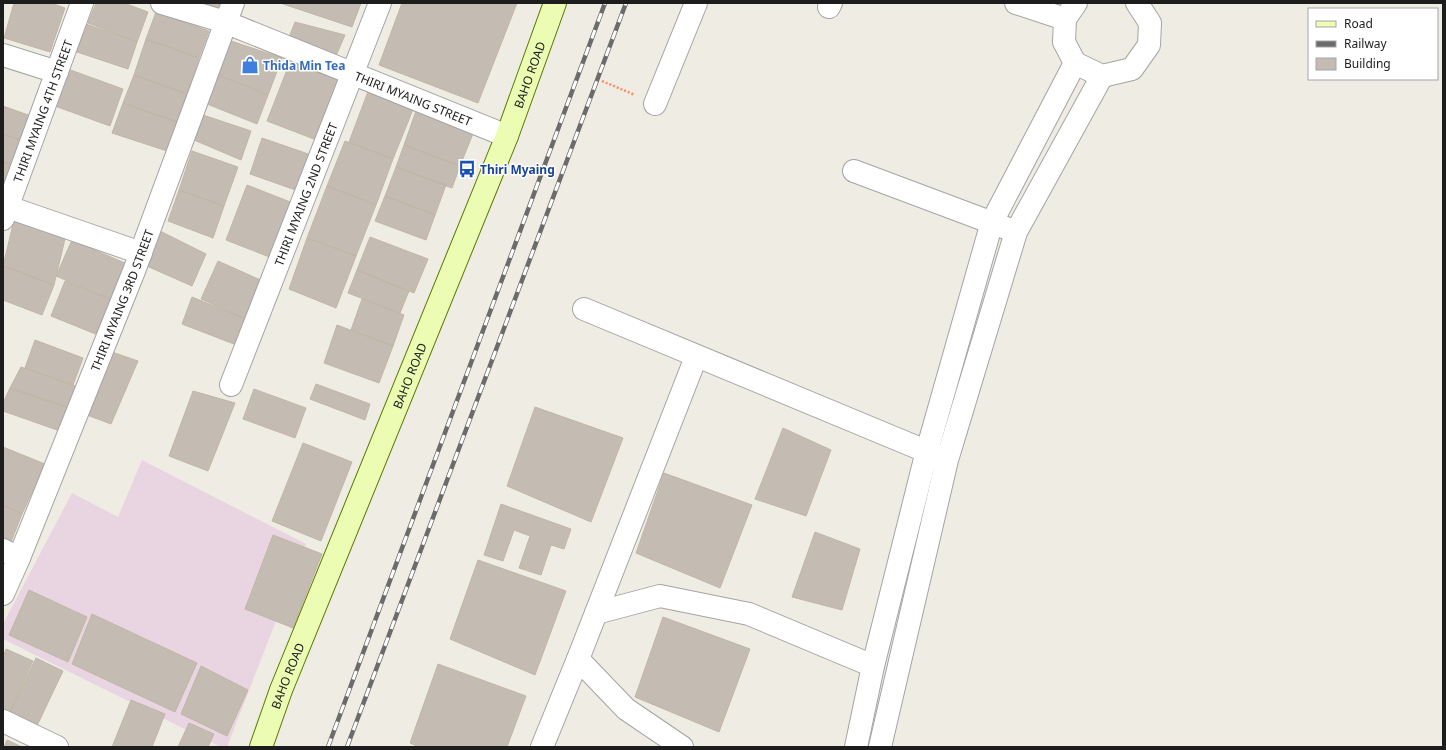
<svg xmlns="http://www.w3.org/2000/svg" width="1446" height="750" viewBox="0 0 1446 750" font-family="'Noto Sans',sans-serif">
<style>
.industrial{fill:#e9d4e1}
.building{fill:#c4bcb2;stroke:#c1b6a4}
.lines{fill:none;stroke-linecap:round;stroke-linejoin:round}
.street-casing{stroke:#a4a4a4;stroke-width:24}
.secondary-casing{stroke:#597900;stroke-width:24}
.path{stroke:#ff8c64;stroke-width:2.5;stroke-dasharray:2 2;stroke-linecap:butt}
.street{stroke:#fff;stroke-width:22}
.secondary{stroke:#edfcb3;stroke-width:22}
.rail-casing{stroke:#6b6b6b;stroke-width:4.5}
.rail{stroke:#fff;stroke-width:3;stroke-dasharray:9;stroke-linecap:butt}
.labels{text-anchor:middle;dominant-baseline:central;stroke-width:3;stroke-linejoin:round;paint-order:stroke}
.shop-label{font-size:12px;font-weight:bold;fill:#366cbe;stroke:#fff;text-anchor:start}
.street-label{font-size:12px;fill:#1d1d1d;stroke:#fff}
.transit-label{font-size:12px;font-weight:bold;fill:#164399;stroke:#fff;text-anchor:start}
</style>
<rect width="100%" height="100%" fill="#efede3"/>
<path class="industrial" d="M142,460L306,544L227,747H221L3,639V624L72,493L118,517Z"/>
<path class="building" d="M14,3H51L65,8L50,52L4,38Z
M96,3H124L148,12L137,42L88,23Z
M199,3H225L222,11Z
M280,3H361L352,27Z
M402,3H517L478,103L379,65Z
M156,12L209,31L199,58L146,39Z
M295,22L345,35L336,56L288,40Z
M83,23L137,42L128,69L74,51Z
M146,39L199,58L187,94L134,75Z
M231,41L282,58L268,95L218,75Z
M290,62L342,81L319,141L267,121Z
M65,68L123,89L110,126L52,105Z
M134,75L187,94L177,122L123,103Z
M218,75L268,95L257,124L207,104Z
M369,89L414,107L393,159L349,142Z
M123,103L177,122L167,151L112,133Z
M3,106L31,116L23,141L3,134Z
M417,108L474,131L460,166L404,145Z
M203,115L251,131L241,160L194,140Z
M3,134L23,141L14,165L3,162Z
M262,138L317,157L304,193L250,174Z
M345,141L393,159L376,205L327,186Z
M404,145L460,166L452,188L396,167Z
M192,151L238,167L224,206L179,190Z
M3,162L14,165L3,200Z
M396,167L446,185L435,215L385,196Z
M247,185L298,205L277,260L226,240Z
M327,186L376,205L356,256L307,238Z
M179,190L224,206L213,238L168,221Z
M385,196L435,215L426,240L375,221Z
M15,216L65,239L54,285L3,266Z
M154,228L206,254L192,286L140,263Z
M370,237L428,259L414,293L357,270Z
M307,238L356,256L336,308L289,289Z
M72,240L127,264L112,300L56,276Z
M218,261L265,282L248,320L201,299Z
M3,266L54,285L42,315L3,300Z
M357,270L409,291L400,313L348,293Z
M65,281L112,300L98,335L51,316Z
M192,297L248,320L239,346L182,324Z
M362,299L404,315L393,346L351,330Z
M337,325L393,346L379,383L324,363Z
M35,340L83,358L73,385L25,368Z
M112,352L138,361L111,424L87,415Z
M21,367L78,387L69,408L10,388Z
M316,384L370,404L365,420L310,399Z
M10,388L69,408L60,431L3,411V403Z
M254,389L306,408L295,438L243,419Z
M193,391L235,403L208,471L169,456Z
M535,407L623,438L591,522L507,486Z
M783,428L831,450L806,516L755,499Z
M303,443L352,462L321,541L272,521Z
M3,447L45,464L22,514L3,505Z
M664,473L752,505L720,588L636,553Z
M501,504L571,529L564,549L551,545L541,575L519,568L530,536L514,530L503,561L484,555Z
M3,505L22,514L11,542L3,537Z
M815,532L860,549L842,610L792,597Z
M273,535L322,554L293,628L245,609Z
M478,560L566,591L535,675L450,639Z
M29,590L87,617L68,662L9,635Z
M92,614L197,663L175,712L72,664Z
M663,617L750,649L719,732L635,697Z
M6,649L33,661L8,715L3,713V657Z
M36,658L63,671L34,732L7,718Z
M438,664L526,696L507,747H419L410,743Z
M201,666L248,690L227,736L181,714Z
M131,700L165,714L152,747H112Z
M189,723L214,734L208,747H178Z
M7,740L22,747H4Z"/>
<g class="lines">
<g class="street-casing">
<g id="street">
<path id="s1" d="M162,3L225,22L507,136"/>
<path d="M1016,3L1065,19"/>
<path d="M1076,3L1065,19L1064,42L1075,63L1102,76L1132,69L1149,45L1150,23L1137,3"/>
<path d="M829,7L831,3"/>
<path d="M3,55L57,72"/>
<path d="M655,104L696,3"/>
<path d="M854,171L1006,228"/>
<path d="M3,206L8,207L141,253"/>
<path id="s2" d="M3,219L82,3"/>
<path d="M584,309L940,457"/>
<path id="s3" d="M231,385L380,3"/>
<path d="M3,550L19,558"/>
<path id="s4" d="M3,594L19,558L134,271L233,3"/>
<path d="M596,613L660,596L749,614L873,666"/>
<path d="M578,659L626,709L682,747"/>
<path d="M3,721L57,747"/>
<path d="M542,747L578,659L696,357"/>
<path d="M856,747L873,666L927,451L992,222L1075,63"/>
<path d="M880,747L947,460L1016,232L1102,76"/>
</g>
</g>
<g class="secondary-casing">
<g id="secondary">
<path id="s5" d="M261,747L281,690L507,136L555,3"/>
</g>
</g>
<path class="path" d="M602,81L635,95"/>
<use href="#street" class="street"/>
<use href="#secondary" class="secondary"/>
<g class="rail-casing">
<path id="rail" d="M328,747L605,3
M347,747L626,3"/>
</g>
<use href="#rail" class="rail"/>
</g>
<defs>
<g id="shop-bare" transform="scale(1.38)"><path d="M-5-2.5h2.3a2.7 3.5 0 0 1 5.4 0H5L5.5 6h-11ZM-1.5-2.5h3a1.5 2.3 0 0 0-3 0Z" fill="#3f7fe0" stroke="#fff" stroke-width="2.5" paint-order="stroke"/></g>
<g id="bus-bare" transform="scale(1.38)"><path d="M-5-6H5V4H4V6H2V4H-2V6H-4V4H-5ZM-3.5-4V0h7V-4ZM-3.5 1.2v1.5H-2V1.2ZM2 1.2v1.5H3.5V1.2Z" fill="#1a4fb4" stroke="#fff" stroke-width="2.5" paint-order="stroke"/></g>
</defs>
<g fill-rule="evenodd">
<use href="#shop-bare" x="250" y="65"/>
<use href="#bus-bare" x="467" y="169"/>
</g>
<g class="labels">
<g class="shop-label">
<text x="263" y="65">Thida Min Tea</text>
</g>
<g class="street-label">
<text stroke="none"><textPath href="#s5" startOffset="724">BAHO ROAD</textPath></text>
<text stroke="none"><textPath href="#s1" startOffset="269">THIRI MYAING STREET</textPath></text>
<text stroke="none"><textPath href="#s2" startOffset="115">THIRI MYAING 4TH STREET</textPath></text>
<text stroke="none"><textPath href="#s3" startOffset="205">THIRI MYAING 2ND STREET</textPath></text>
<text stroke="none"><textPath href="#s4" startOffset="317">THIRI MYAING 3RD STREET</textPath></text>
<text stroke="none"><textPath href="#s5" startOffset="400">BAHO ROAD</textPath></text>
<text stroke="none"><textPath href="#s5" startOffset="76">BAHO ROAD</textPath></text>
</g>
<g class="transit-label">
<text x="480" y="169">Thiri Myaing</text>
</g>
</g>
<rect width="1446" height="750" fill="none" stroke="#1d1d1d" stroke-width="8"/>
<rect x="1308" y="8" width="130" height="72" fill="#ffffff" stroke="#a5a5a5"/>
<rect x="1316" y="21" width="20" height="6" fill="#edfcb3" stroke="#a5a5a5"/>
<text x="1344" y="28" font-size="12" fill="#1d1d1d">Road</text>
<rect x="1316" y="41" width="20" height="6" fill="#6b6b6b" stroke="#a5a5a5"/>
<text x="1344" y="48" font-size="12" fill="#1d1d1d">Railway</text>
<rect x="1316" y="58" width="20" height="12" fill="#c4bcb2" stroke="#a5a5a5"/>
<text x="1344" y="68" font-size="12" fill="#1d1d1d">Building</text>
</svg>
